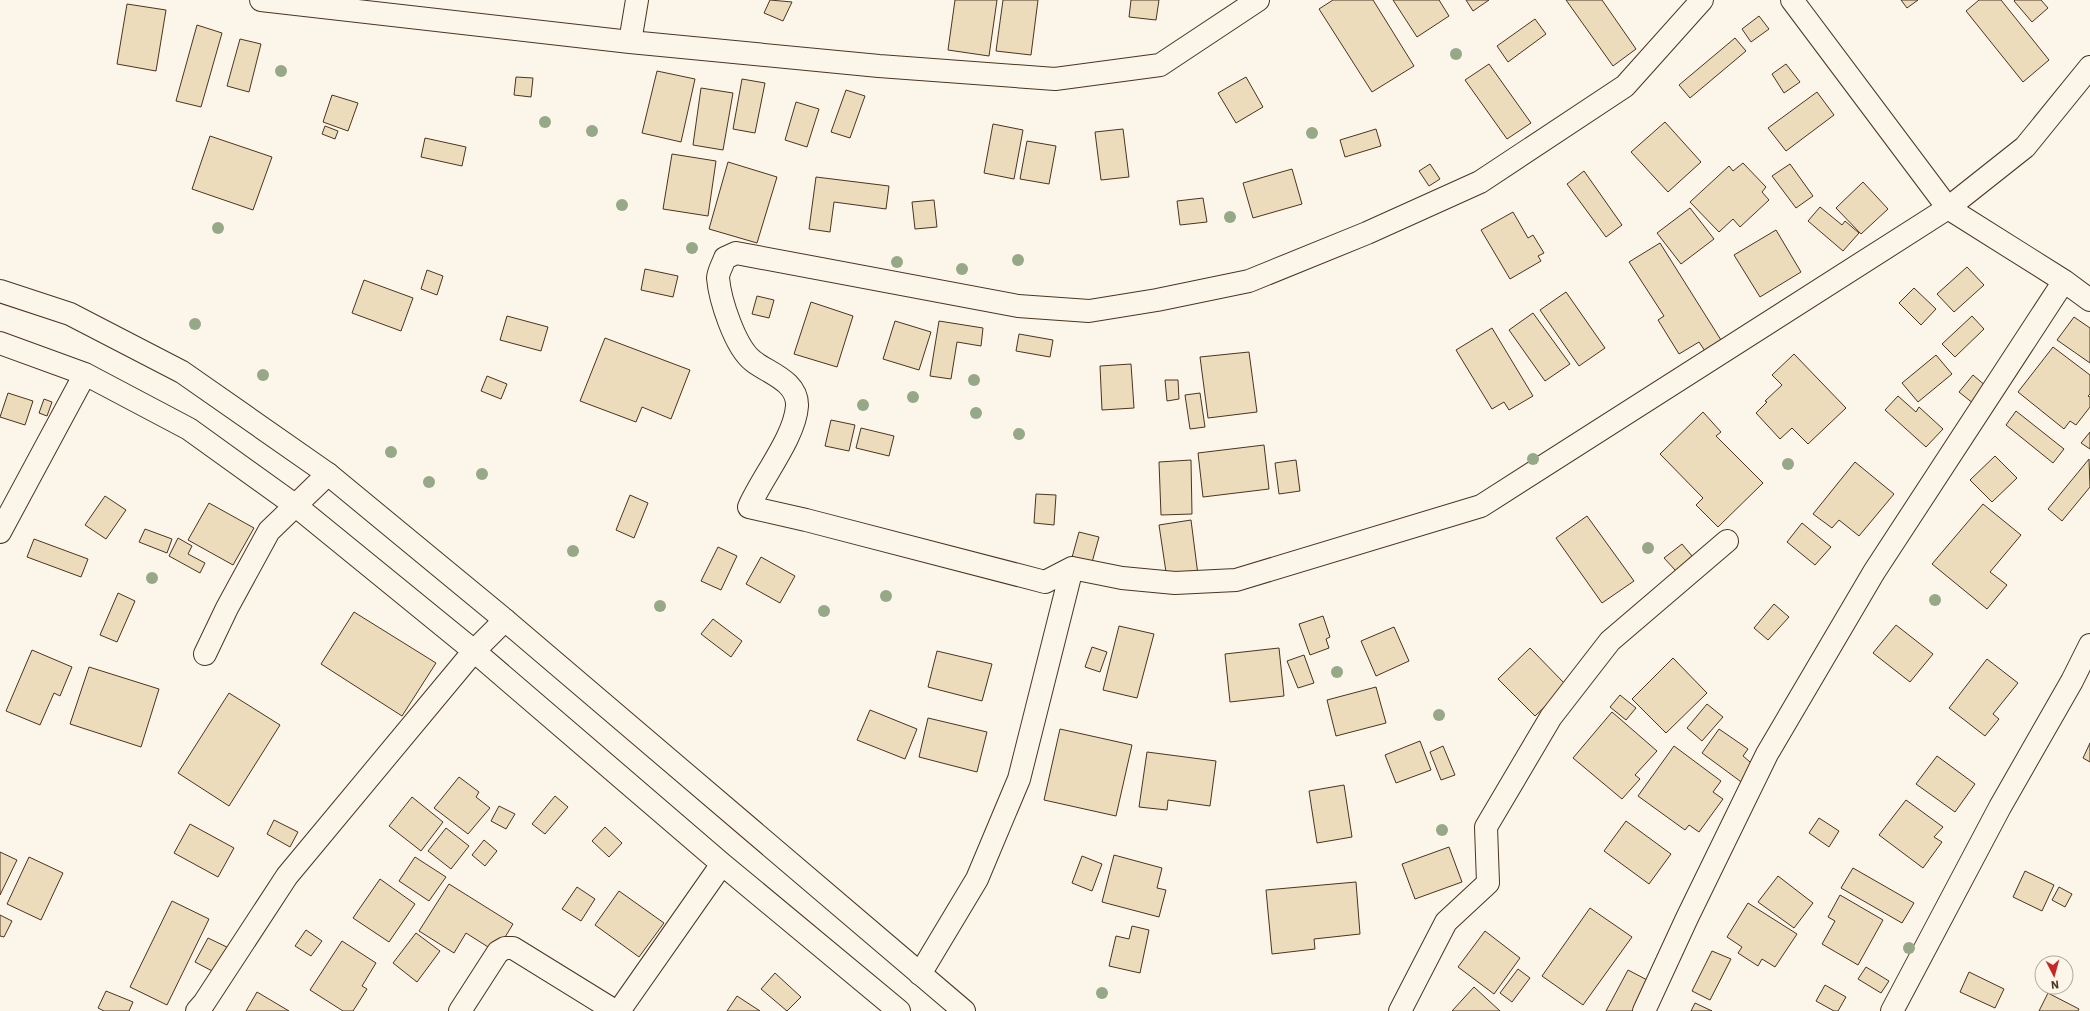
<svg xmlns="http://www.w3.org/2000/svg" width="2090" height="1011" viewBox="0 0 2090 1011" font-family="'IBM Plex Sans',sans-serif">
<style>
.building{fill:#ecdcbc;stroke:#4a3520}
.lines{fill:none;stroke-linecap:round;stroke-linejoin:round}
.minor-casing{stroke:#4a3520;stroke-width:24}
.primary-casing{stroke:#4a3520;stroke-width:24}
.minor{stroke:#fbf6e9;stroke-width:22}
.primary{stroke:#fbf6e9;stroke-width:22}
.tree{fill:#96a887}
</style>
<rect width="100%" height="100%" fill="#fbf6e9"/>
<path class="building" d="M770,0L792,2L783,21L764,13Z
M955,0H997L989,56L948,50Z
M1003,0H1038L1031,55L996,51Z
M1131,0H1159L1156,20L1129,17Z
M1333,0H1373L1414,66L1372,92L1319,9Z
M1393,0H1439L1449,16L1417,37Z
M1466,0H1489L1473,11Z
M1566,0H1602L1636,49L1613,66Z
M1901,0H1918L1907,8Z
M1979,0H2001L2049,60L2023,82L1966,11Z
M2015,0H2041L2048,8L2032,22L2014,1Z
M127,4L166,10L156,71L117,64Z
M1759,16L1769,29L1751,42L1742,29Z
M1535,19L1546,34L1508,62L1497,46Z
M197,25L222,33L201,107L176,101Z
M1735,38L1746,51L1690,98L1679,85Z
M240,39L261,44L249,92L227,86Z
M1489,64L1531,123L1507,139L1465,80Z
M1786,64L1800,82L1784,93L1772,74Z
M657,71L695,79L681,142L642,133Z
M516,77L533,78L531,97L514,95Z
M1246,77L1263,107L1236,123L1218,93Z
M742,79L765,83L755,133L733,129Z
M701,88L733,93L723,150L693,145Z
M846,90L865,96L850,138L831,132Z
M1817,92L1834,115L1786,151L1768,128Z
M332,95L358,103L348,131L323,122Z
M796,102L819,109L807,147L785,140Z
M1665,122L1701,162L1668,192L1631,152Z
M993,124L1023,130L1014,179L984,173Z
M325,126L338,131L335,139L322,134Z
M1123,129L1129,177L1101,180L1095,132Z
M1376,129L1381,146L1345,157L1340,140Z
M210,136L272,157L253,210L192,189Z
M425,138L466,147L462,166L421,157Z
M1027,141L1056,146L1049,184L1020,179Z
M672,154L716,161L708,216L663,209Z
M728,162L777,177L757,243L709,229Z
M1743,163L1766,187L1762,192L1769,200L1740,227L1733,219L1719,232L1690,202L1729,166L1733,171Z
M1430,164L1440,179L1429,186L1419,171Z
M1790,164L1813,196L1796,208L1772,176Z
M1292,169L1302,204L1253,218L1243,183Z
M1584,171L1622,225L1606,237L1567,184Z
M816,177L889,186L886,209L834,202L830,232L809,229Z
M1863,182L1888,209L1861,234L1836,208Z
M1203,198L1207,222L1180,225L1177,201Z
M934,200L937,227L915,229L912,202Z
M1820,207L1842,225L1845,221L1859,233L1843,251L1808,221Z
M1690,208L1714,239L1681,264L1657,233Z
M1513,212L1528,238L1533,235L1544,253L1538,256L1541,261L1510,279L1481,230Z
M1776,230L1801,272L1760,297L1734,255Z
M1660,243L1721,340L1705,351L1699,342L1679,354L1658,320L1664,316L1629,262Z
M1967,267L1984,285L1954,312L1937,294Z
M645,269L678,276L673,297L641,290Z
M427,270L443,276L437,295L421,289Z
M364,280L413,298L401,331L352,313Z
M1914,288L1936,309L1921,325L1899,303Z
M1566,292L1605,348L1579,366L1540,310Z
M757,296L774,300L769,318L752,314Z
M811,302L853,316L837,367L794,354Z
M1533,313L1570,364L1545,381L1509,330Z
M507,316L548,327L541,351L500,340Z
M1972,316L1984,329L1955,357L1942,344Z
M2074,317L2090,328V363L2057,340Z
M895,321L931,332L919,370L883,359Z
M939,321L983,328L981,346L957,342L951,379L930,376Z
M1492,328L1533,396L1509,410L1504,402L1492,409L1456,350Z
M1019,334L1053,340L1050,357L1016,351Z
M605,338L690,370L671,419L642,407L636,422L580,401Z
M2053,347L2090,375V394L2088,396L2090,397V407L2076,425L2070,421L2064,429L2018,392Z
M1249,352L1257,412L1208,418L1200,357Z
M1794,354L1846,408L1808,444L1792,428L1780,439L1756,413L1767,402L1765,401L1782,385L1772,375Z
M1936,355L1952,374L1918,402L1902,383Z
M1131,364L1134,408L1102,410L1100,366Z
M1973,375L1987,387L1974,404L1959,392Z
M487,376L507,384L501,399L481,391Z
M1165,380H1178L1179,399L1167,401Z
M8,393L33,401L25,425L0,417Z
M1200,393L1205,427L1190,429L1185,395Z
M1898,396L1916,412L1919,407L1943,429L1926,447L1885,410Z
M44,399L52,402L47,416L39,413Z
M2016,411L2064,449L2053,463L2006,425Z
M1703,412L1721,432L1716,436L1763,483L1718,527L1696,505L1703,498L1660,454Z
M831,420L855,425L849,451L825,446Z
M861,428L894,436L889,456L856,448Z
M2090,432V449L2081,443Z
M1264,445L1269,489L1203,497L1198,453Z
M1995,456L2017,478L1992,502L1970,480Z
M2089,459L2090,487L2062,521L2048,509Z
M1191,460L1192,514L1161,515L1159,462Z
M1296,460L1300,491L1279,494L1275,463Z
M1855,462L1894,494L1859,536L1839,520L1832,528L1813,514Z
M1036,494L1056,495L1054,525L1034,523Z
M630,495L648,503L634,538L616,530Z
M105,496L126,510L106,539L85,525Z
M209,503L254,528L233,565L188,540Z
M1983,504L2021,535L1990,572L2007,585L1987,609L1932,564Z
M1587,516L1634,581L1602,603L1556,538Z
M1191,520L1198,575L1167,579L1159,525Z
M1802,523L1831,547L1815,565L1787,542Z
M145,529L172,539L167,553L139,542Z
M1079,532L1099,537L1091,566L1071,561Z
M178,538L192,546L188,554L205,563L200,573L169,556Z
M34,539L88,559L81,577L27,557Z
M1682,544L1692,556L1676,571L1664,558Z
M718,547L737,556L721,590L701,581Z
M761,557L795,576L780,603L746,584Z
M118,593L135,601L117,642L100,635Z
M1774,604L1789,617L1768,640L1754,628Z
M354,612L436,663L402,716L321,664Z
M1323,616L1330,637L1326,639L1329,648L1310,655L1299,624Z
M713,619L742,641L731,657L701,634Z
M1896,625L1933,654L1910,682L1873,653Z
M1119,626L1154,634L1137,698L1103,690Z
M1394,627L1409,661L1376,676L1361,641Z
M1092,647L1107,652L1100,672L1085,667Z
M1279,648L1284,696L1230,702L1225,654Z
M1530,648L1567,686L1535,716L1498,679Z
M32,650L72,667L60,696L54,693L40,725L6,711Z
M937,651L992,664L982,701L928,687Z
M1304,655L1314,683L1298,688L1287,661Z
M1673,658L1707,693L1666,733L1632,699Z
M1987,659L2018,683L1993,714L1999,719L1985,736L1949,708Z
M89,667L159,689L141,747L70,724Z
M1376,687L1386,723L1336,736L1327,700Z
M229,693L280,725L229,806L178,773Z
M1620,695L1636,708L1626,720L1610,707Z
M1707,704L1723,717L1702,741L1687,728Z
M870,710L917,729L905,759L857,740Z
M1612,712L1657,751L1635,775L1640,779L1622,799L1573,758Z
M928,718L987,732L977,772L919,757Z
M1060,729L1132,745L1116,816L1044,800Z
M1719,729L1748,749L1743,756L1756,767L1744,784L1702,753Z
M1420,741L1431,770L1396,783L1385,755Z
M2090,743V762L2083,758Z
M1443,746L1455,775L1441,780L1430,752Z
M1674,746L1721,781L1713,792L1723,799L1699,832L1689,825L1685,830L1638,796Z
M1147,752L1216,761L1210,806L1168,800L1167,810L1139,807Z
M1937,756L1975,784L1955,812L1916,784Z
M459,777L479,792L476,797L490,808L468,834L434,808Z
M1344,785L1352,837L1317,843L1309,791Z
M555,796L568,807L545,834L532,824Z
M412,797L443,822L421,851L389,826Z
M1906,800L1943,827L1934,837L1942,842L1923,868L1879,835Z
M499,806L515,814L506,829L491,821Z
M1819,818L1839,831L1829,847L1809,833Z
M274,820L298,832L290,847L267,834Z
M1626,821L1671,854L1649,884L1604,851Z
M190,824L234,848L218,877L174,853Z
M605,827L622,843L609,857L592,841Z
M446,828L469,846L451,869L428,851Z
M484,840L497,851L485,866L472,855Z
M1449,847L1462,882L1415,899L1402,864Z
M0,852L17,860L0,895Z
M1114,855L1162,868L1157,888L1166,890L1159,917L1102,902Z
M1082,856L1102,864L1092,891L1072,883Z
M29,857L63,873L41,920L7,904Z
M415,857L446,877L429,901L399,881Z
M1853,868L1914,903L1902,923L1841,888Z
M2025,871L2054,885L2042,911L2013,897Z
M1778,876L1813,903L1794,928L1758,902Z
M380,879L415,904L389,942L353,918Z
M1356,882L1360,934L1314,939L1315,949L1272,954L1266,890Z
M449,884L513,924L496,952L466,933L454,953L419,931Z
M577,887L595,899L581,921L562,909Z
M2059,887L2072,894L2065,907L2052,900Z
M619,891L664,923L639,957L595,925Z
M1840,895L1883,920L1858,965L1822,944L1835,921L1828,917Z
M172,901L209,919L167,1005L130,987Z
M1748,903L1797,934L1775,967L1762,959L1758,966L1738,953L1742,947L1727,937Z
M1590,908L1632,937L1583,1005L1542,976Z
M0,915L12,921L4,937L0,936Z
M1132,926L1149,930L1140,973L1109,966L1116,936L1129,939Z
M306,930L322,941L311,956L295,946Z
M1485,931L1520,958L1494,994L1458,967Z
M416,933L440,951L417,982L393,963Z
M208,938L231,949L218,974L195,962Z
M342,941L376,963L362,986L367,989L353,1011H343L310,990Z
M1712,951L1731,959L1710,1000L1692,991Z
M1866,967L1889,981L1881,993L1858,979Z
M1518,969L1530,978L1512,1002L1500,993Z
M1628,970L1651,982L1636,1011H1606Z
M1969,972L2004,989L1995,1008L1960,992Z
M775,973L801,997L787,1011L761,989Z
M1825,985L1846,997L1838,1011H1834L1816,1001Z
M1474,987L1500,1011H1452Z
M106,991L133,1002L129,1011H104L98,1008Z
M257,992L289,1011H246Z
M2048,993L2079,1009L2078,1011H2039Z
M737,996L760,1011H727Z
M1695,1003L1712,1011H1691Z"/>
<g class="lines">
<g class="minor-casing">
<path id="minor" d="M261,0L630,42L879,66L1055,79L1160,65L1258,0
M1702,0L1625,86L1480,182L1367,233L1249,281L1157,300L1089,311L1018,306L736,253L725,258C723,264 718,272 718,278C720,300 735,347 753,361C768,373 798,381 797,406C795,437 762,477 749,507L806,520L1045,582L1072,568L1122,578L1175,583L1236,580L1481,506L1948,208L2025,147L2090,67
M1792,0L1948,208L2064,281L2090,300
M630,42L637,0
M0,343L85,374L189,429L296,506L474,651L722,864L899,1011
M0,532L85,374
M205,654L227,608L269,531L328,474
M920,974L977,879L1019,779L1072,568
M197,1011L204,1003L287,876L474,651L505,620
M460,1011L498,952L505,948H513L615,1011
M619,1011L722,864
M1400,1011L1446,922L1488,883L1486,827L1551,717L1610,641L1727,541
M1644,1011L1687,918L1767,754L1874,572L2064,281
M1892,1011L2000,807L2072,681L2090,645"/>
</g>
<g class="primary-casing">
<path id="primary" d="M0,291L70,314L182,372L328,474L505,620L964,1011"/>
</g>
<use href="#minor" class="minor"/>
<use href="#primary" class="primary"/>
</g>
<g class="tree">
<circle cx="1456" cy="54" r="6"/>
<circle cx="281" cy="71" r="6"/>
<circle cx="545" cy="122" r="6"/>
<circle cx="592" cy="131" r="6"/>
<circle cx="1312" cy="133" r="6"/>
<circle cx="622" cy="205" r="6"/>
<circle cx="1230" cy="217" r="6"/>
<circle cx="218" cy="228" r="6"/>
<circle cx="692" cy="248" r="6"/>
<circle cx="1018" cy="260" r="6"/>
<circle cx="897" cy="262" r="6"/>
<circle cx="962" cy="269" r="6"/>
<circle cx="195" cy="324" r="6"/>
<circle cx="263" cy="375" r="6"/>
<circle cx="974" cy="380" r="6"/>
<circle cx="913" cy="397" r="6"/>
<circle cx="863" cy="405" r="6"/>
<circle cx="976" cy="413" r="6"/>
<circle cx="1019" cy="434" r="6"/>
<circle cx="391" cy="452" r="6"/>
<circle cx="1533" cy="459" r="6"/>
<circle cx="1788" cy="464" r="6"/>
<circle cx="482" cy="474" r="6"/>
<circle cx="429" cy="482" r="6"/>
<circle cx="1648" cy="548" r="6"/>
<circle cx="573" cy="551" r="6"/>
<circle cx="152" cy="578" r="6"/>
<circle cx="886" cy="596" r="6"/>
<circle cx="1935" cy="600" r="6"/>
<circle cx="660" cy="606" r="6"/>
<circle cx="824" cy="611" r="6"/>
<circle cx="1337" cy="672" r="6"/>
<circle cx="1439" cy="715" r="6"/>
<circle cx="1442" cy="830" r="6"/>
<circle cx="1909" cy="948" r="6"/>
<circle cx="1102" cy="993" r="6"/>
</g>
<g transform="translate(2054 975) rotate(174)"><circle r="19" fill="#fbf6e9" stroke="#b4a999"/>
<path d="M0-3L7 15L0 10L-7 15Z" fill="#c62828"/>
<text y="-6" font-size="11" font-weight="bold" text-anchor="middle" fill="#4a3520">N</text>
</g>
</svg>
